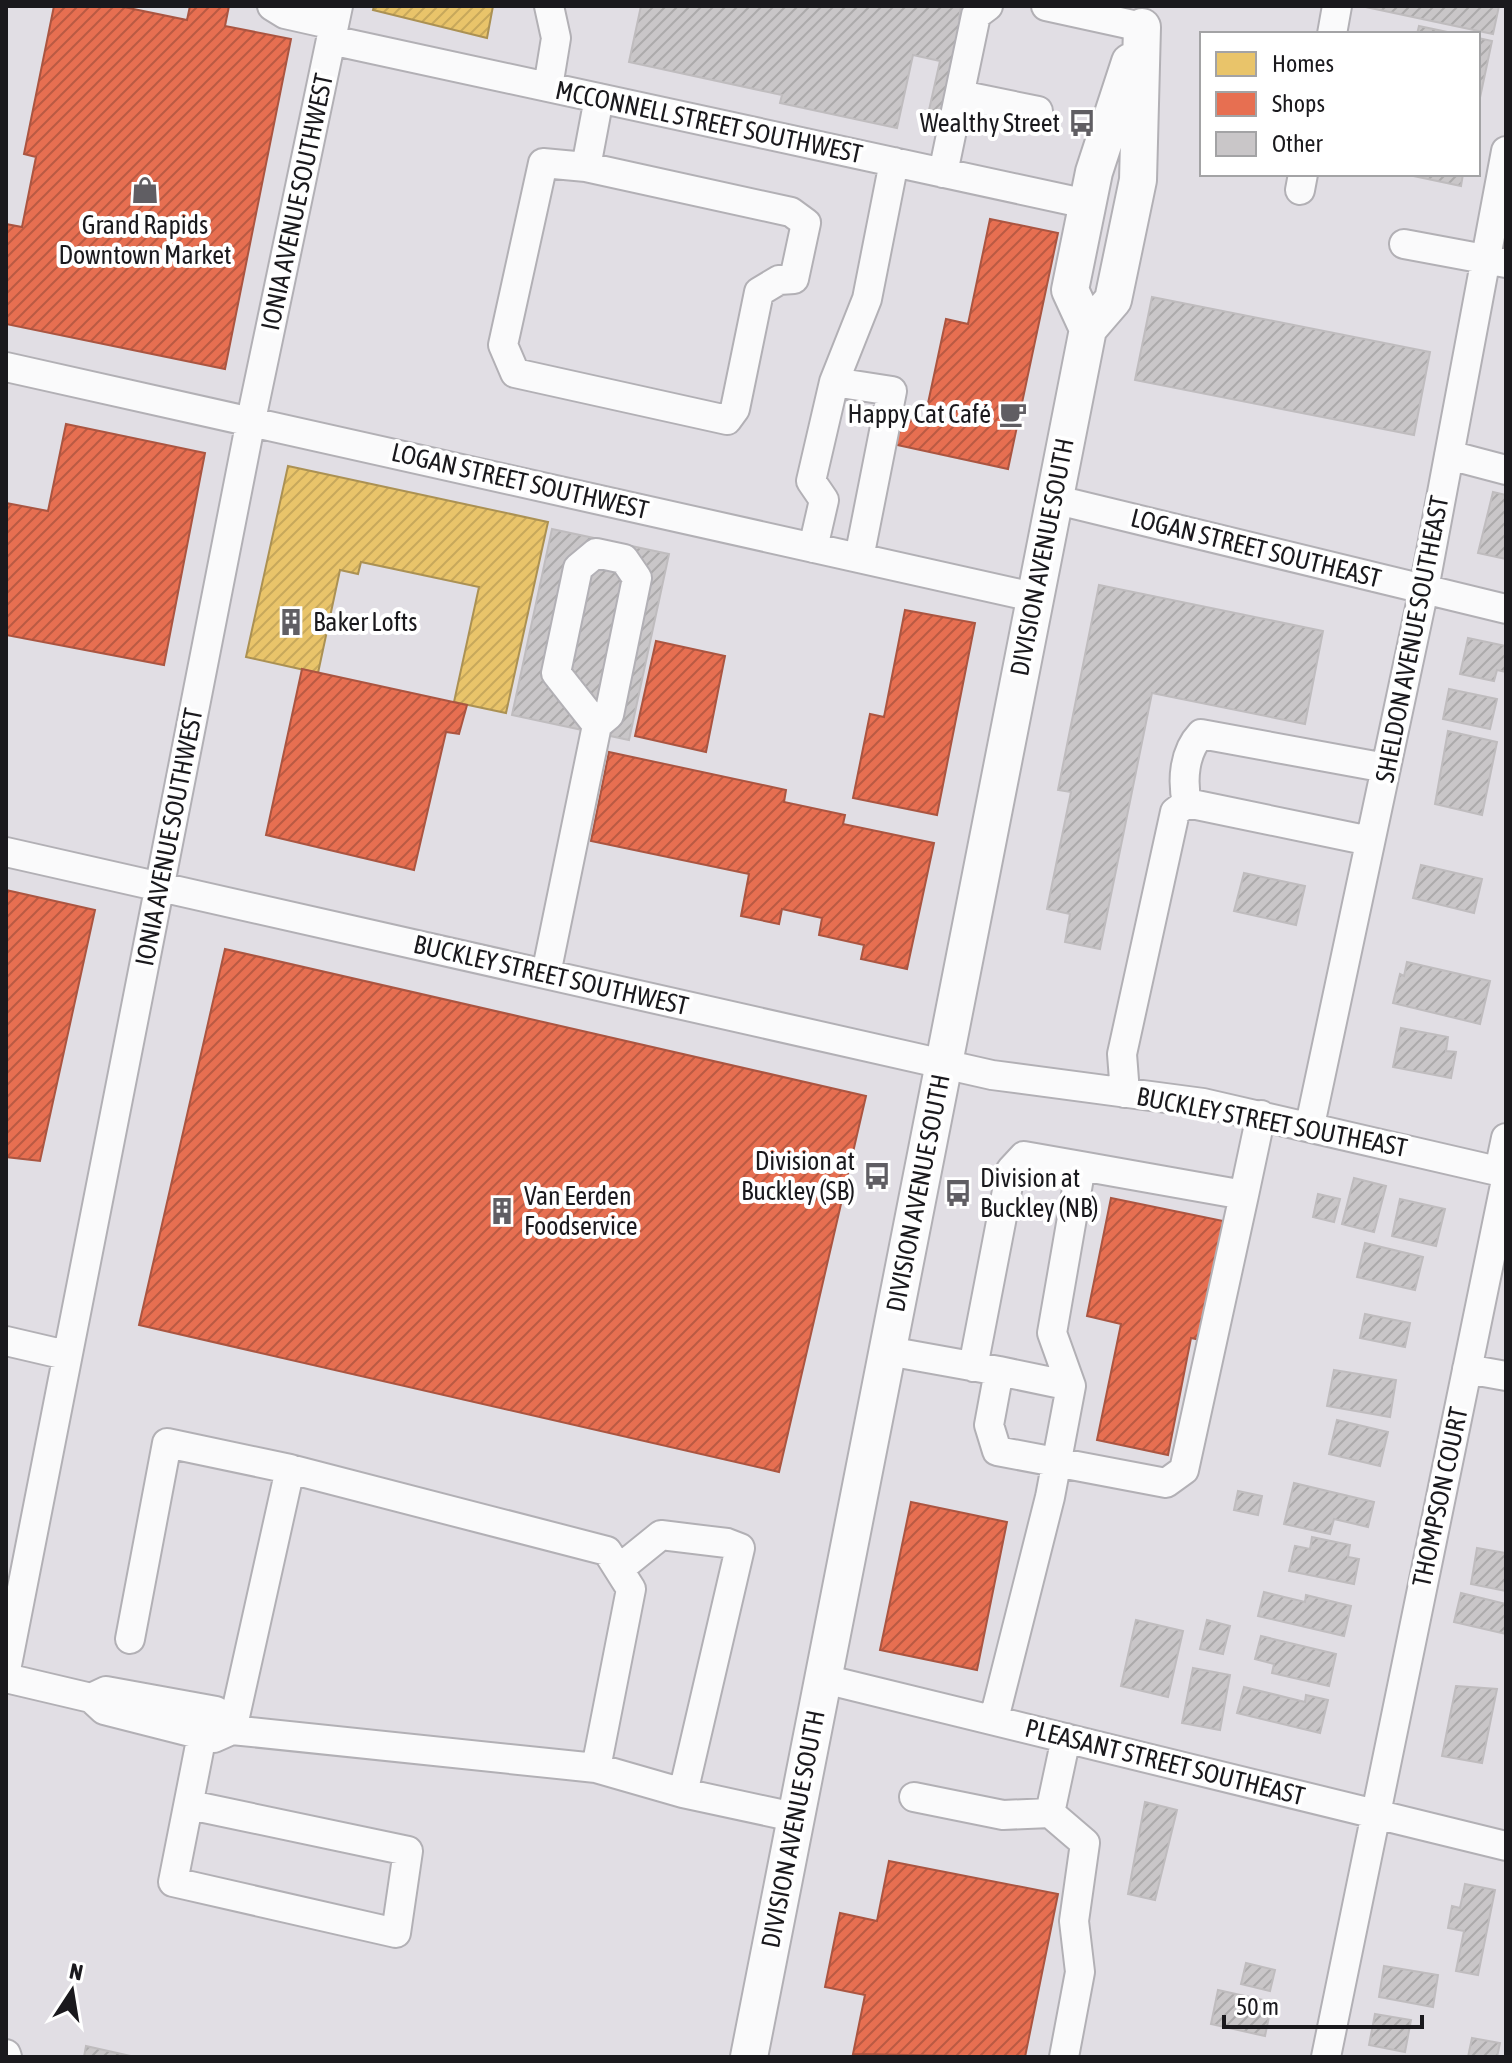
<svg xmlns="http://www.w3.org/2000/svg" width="1512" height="2063" viewBox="0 0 1512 2063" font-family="'Asap Condensed',sans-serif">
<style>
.homes{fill:url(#homes-hatch);stroke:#ab9153;stroke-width:2}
.shops{fill:url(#shops-hatch);stroke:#aa5541;stroke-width:2}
.building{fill:url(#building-hatch);stroke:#bfbcbe;stroke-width:2}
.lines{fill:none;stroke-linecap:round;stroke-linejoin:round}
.minor-casing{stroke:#b2b0b5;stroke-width:32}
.major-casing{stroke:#b2b0b5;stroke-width:40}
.minor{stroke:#fafafb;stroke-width:28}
.major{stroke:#fafafb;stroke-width:36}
.labels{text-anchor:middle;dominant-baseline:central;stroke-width:8;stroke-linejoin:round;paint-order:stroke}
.street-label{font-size:26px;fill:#1a191d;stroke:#fff}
.poi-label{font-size:26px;fill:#1a191d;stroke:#fff;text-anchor:end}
</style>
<defs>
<pattern id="homes-hatch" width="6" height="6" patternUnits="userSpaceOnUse" patternTransform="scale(2)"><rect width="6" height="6" fill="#e9c46a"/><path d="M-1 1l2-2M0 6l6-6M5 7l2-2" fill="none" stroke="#c7a85b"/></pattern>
<pattern id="shops-hatch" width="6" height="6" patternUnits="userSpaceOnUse" patternTransform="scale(2)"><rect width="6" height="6" fill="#e76f51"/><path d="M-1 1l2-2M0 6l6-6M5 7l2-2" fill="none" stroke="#ba5a43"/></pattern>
<pattern id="building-hatch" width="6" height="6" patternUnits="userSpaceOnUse" patternTransform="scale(2)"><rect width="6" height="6" fill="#c9c6c8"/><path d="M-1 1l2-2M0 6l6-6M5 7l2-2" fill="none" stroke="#acaaab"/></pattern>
</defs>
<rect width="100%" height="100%" fill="#e1dee4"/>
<path class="homes" d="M374,6H493L487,38L373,10Z
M288,466L548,522L506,713L454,702L479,587L361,562L358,574L340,570L318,673L246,657Z"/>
<path class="shops" d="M54,6H119L187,20L190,6H229L225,26L291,39L225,369L6,324V224L22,227L36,157L24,154Z
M990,219L1058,233L1008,469L888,443L893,416L924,422L946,319L968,324Z
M66,424L205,453L164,665L6,635V503L48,511Z
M905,610L975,623L937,815L853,798L870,714L884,717Z
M656,641L725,656L706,752L635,736Z
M302,669L467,705L459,734L446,732L414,870L266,835Z
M609,752L786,790L784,802L845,815L843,824L934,843L907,969L861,959L864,945L819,935L822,918L782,909L779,924L741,916L749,874L591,841Z
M6,890L95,910L40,1161L6,1157Z
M225,949L866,1096L779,1472L139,1325Z
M1111,1198L1228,1222L1205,1341L1191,1338L1168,1455L1097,1440L1121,1324L1087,1316Z
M911,1502L1007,1522L977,1670L880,1650Z
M889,1861L1058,1894L1025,2057L853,2054L865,1995L825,1987L840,1913L877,1921Z"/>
<path class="building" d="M641,6H961L959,19L970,21L945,132L925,128L940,61L913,55L897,128L780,103L782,95L629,62Z
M1361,6H1499L1493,34Z
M1419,26L1457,34H1417Z
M1478,38L1492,41L1478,107Z
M1404,174H1463L1461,186Z
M1152,297L1430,352L1414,435L1135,380Z
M1493,492L1506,495V559L1478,553Z
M552,529L669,554L629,740L512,715Z
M1099,585L1323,631L1305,724L1152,693L1100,949L1065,942L1070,914L1047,909L1071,792L1058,790Z
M1468,638L1506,646V672L1497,670L1494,681L1460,674Z
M1449,689L1497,699L1490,729L1443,719Z
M1448,731L1497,742L1482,815L1435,804Z
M1421,865L1482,879L1474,913L1413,898Z
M1244,873L1305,886L1296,925L1234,911Z
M1407,962L1490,981L1480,1024L1393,1003L1400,974L1404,976Z
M1401,1028L1448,1037L1446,1051L1456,1052L1451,1078L1393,1067Z
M1354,1178L1386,1186L1374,1232L1342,1224Z
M1318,1194L1340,1199L1334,1222L1313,1217Z
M1400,1199L1445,1209L1436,1246L1392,1236Z
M1365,1243L1423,1257L1415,1290L1357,1277Z
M1365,1314L1410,1323L1405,1347L1360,1338Z
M1334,1370L1396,1380L1390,1417L1327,1406Z
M1337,1420L1388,1432L1380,1466L1329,1454Z
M1294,1483L1374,1502L1368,1527L1334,1519L1330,1534L1284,1524Z
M1238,1491L1262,1496L1258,1515L1234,1510Z
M1312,1537L1350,1545L1348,1557L1359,1559L1354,1584L1289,1571L1295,1546L1310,1549Z
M1477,1548L1506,1553V1591L1471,1584Z
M1264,1592L1305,1602L1306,1595L1351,1606L1344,1636L1258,1616Z
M1461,1593L1506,1604V1634L1454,1622Z
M1136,1620L1183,1631L1168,1697L1121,1686Z
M1207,1620L1230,1626L1223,1654L1200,1649Z
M1261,1636L1336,1654L1329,1686L1272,1673L1274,1664L1255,1659Z
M1193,1668L1230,1675L1220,1730L1182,1723Z
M1456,1686L1497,1689L1482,1763L1442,1756Z
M1244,1687L1305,1702L1306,1695L1328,1700L1320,1733L1237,1713Z
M1145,1802L1177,1810L1155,1900L1128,1894Z
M1465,1884L1495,1890L1478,1975L1456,1971L1464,1931L1448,1928L1452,1906L1460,1908Z
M1246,1963L1275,1970L1270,1991L1241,1984Z
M1384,1966L1438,1975L1433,2007L1379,1997Z
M1218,1990L1272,2002L1265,2036L1211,2024Z
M1375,2014L1411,2020L1405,2052L1369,2045Z
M1472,2038L1500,2043L1497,2057H1468Z
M86,2046L135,2057H84Z"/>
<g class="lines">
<g class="minor-casing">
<path id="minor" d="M272,6L285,14L334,25
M1046,6L1142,27
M1332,34L1337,6
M331,40L1087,204
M548,87L556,38L549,6
M960,95L1038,111
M586,167L791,212L806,223L794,279L779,280L759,292L735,409L727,420L515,373L503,345L543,163L586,167L599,98
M943,173L976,15L988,6
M1300,190L1303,174
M1404,244L1506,263
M6,367L1033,597
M834,382L892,391L859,558
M1449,455L1506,470
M1053,499L1506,609
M813,548L824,500L811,481L834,382L867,299L894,162
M596,553L624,559L637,578L609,715L597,725L556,673L578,568Z
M1187,803C1182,780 1184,752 1201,734L1386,768
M6,852L992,1075L1203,1103L1506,1173
M546,974L597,725
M1125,1093L1122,1054L1175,812L1187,803L1370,841
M1310,1125L1424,589L1506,151
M1499,1171L1506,1138
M6,1341L66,1355
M888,1351L999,1371L989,1425L997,1451L1166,1483L1184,1470L1244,1195
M973,1367L1011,1170L1024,1156L1081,1166
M1467,1369L1506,1376
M999,1371L1071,1386
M290,1469L607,1551L631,1589L596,1768L232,1730Z
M619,1569L661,1535L727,1543L740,1548L683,1793
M130,1639L167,1443L290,1469
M6,1670L251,420L338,6
M6,1678L91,1698L104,1710L214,1738L232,1730L216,1711L106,1691L91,1698
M824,1679L1506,1846
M994,1719L1050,1497L1071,1386L1052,1333L1081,1166L1244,1195L1261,1115
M596,1768L683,1793L794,1817
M914,1797L1003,1815L1050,1813
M190,1805L408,1851L396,1933L173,1882L202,1735
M6,2054L7,2057
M1064,2057L1080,1972L1074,1921L1085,1843L1050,1813L1066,1738
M1326,2057L1506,1180"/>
</g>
<g class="major-casing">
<path id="major" d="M1088,329L1070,290L1094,172L1130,62
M749,2057L1088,329L1113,300L1138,180L1142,27"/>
</g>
<use href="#minor" class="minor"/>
<use href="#major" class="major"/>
</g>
<defs>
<g id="bus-bare" transform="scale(2.16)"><path d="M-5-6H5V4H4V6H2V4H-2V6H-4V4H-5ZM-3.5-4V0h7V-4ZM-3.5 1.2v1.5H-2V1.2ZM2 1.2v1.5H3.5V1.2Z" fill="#605e63" stroke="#fff" stroke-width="2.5" paint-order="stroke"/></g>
<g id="shop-bare" transform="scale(2.16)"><path d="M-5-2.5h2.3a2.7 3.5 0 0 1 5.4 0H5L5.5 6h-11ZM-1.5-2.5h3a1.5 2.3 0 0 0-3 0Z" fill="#605e63" stroke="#fff" stroke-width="2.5" paint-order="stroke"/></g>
<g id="cafe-bare" transform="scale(2.16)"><path d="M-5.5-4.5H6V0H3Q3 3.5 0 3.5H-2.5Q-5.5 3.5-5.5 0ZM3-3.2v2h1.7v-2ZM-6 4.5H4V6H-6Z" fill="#605e63" stroke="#fff" stroke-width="2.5" paint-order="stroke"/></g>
<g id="building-bare" transform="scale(2.16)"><path d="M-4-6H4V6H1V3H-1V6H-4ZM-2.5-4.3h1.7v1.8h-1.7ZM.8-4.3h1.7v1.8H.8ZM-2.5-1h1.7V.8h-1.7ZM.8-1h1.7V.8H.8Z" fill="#605e63" stroke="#fff" stroke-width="2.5" paint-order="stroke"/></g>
</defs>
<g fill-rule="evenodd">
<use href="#bus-bare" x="1082" y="123"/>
<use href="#shop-bare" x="145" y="190"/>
<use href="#cafe-bare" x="1013" y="414"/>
<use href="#building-bare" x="291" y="622"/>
<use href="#bus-bare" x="877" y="1176"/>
<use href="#bus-bare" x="958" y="1193"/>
<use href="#building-bare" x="502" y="1211"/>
</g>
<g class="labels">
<g class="street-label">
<text transform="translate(709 122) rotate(12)">MCCONNELL STREET SOUTHWEST</text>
<text transform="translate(297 202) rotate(-78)">IONIA AVENUE SOUTHWEST</text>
<text transform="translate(520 481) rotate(13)">LOGAN STREET SOUTHWEST</text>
<text transform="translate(1256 548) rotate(14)">LOGAN STREET SOUTHEAST</text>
<text transform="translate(1042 557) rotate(-79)">DIVISION AVENUE SOUTH</text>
<text transform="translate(1412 639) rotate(-79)">SHELDON AVENUE SOUTHEAST</text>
<text transform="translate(169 837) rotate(-79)">IONIA AVENUE SOUTHWEST</text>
<text transform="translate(551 975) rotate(13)">BUCKLEY STREET SOUTHWEST</text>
<text transform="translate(1272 1122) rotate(11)">BUCKLEY STREET SOUTHEAST</text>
<text transform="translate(918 1193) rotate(-79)">DIVISION AVENUE SOUTH</text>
<text transform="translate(1440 1497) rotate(-78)">THOMPSON COURT</text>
<text transform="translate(1165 1762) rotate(14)">PLEASANT STREET SOUTHEAST</text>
<text transform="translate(793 1829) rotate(-79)">DIVISION AVENUE SOUTH</text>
</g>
<g class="poi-label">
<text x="1060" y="123">Wealthy Street</text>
<text x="145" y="225" text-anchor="middle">Grand Rapids<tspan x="145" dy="30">Downtown Market</tspan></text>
<text x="991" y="414">Happy Cat Café</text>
<text x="313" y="622" text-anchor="start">Baker Lofts</text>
<text x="855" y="1161">Division at<tspan x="855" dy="30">Buckley (SB)</tspan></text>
<text x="980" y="1178" text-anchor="start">Division at<tspan x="980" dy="30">Buckley (NB)</tspan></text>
<text x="524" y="1196" text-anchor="start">Van Eerden<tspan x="524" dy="30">Foodservice</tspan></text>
</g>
</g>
<rect width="1512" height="2063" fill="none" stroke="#1a191d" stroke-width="16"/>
<rect x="1200" y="32" width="280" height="144" fill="#ffffff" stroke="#a3a3a5" stroke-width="2"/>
<rect x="1216" y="52" width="40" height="24" fill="#e9c46a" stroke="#a3a3a5" stroke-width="2"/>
<text x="1272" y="72" font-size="24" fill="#1a191d">Homes</text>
<rect x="1216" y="92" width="40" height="24" fill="#e76f51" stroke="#a3a3a5" stroke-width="2"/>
<text x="1272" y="112" font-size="24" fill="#1a191d">Shops</text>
<rect x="1216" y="132" width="40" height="24" fill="#c9c6c8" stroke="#a3a3a5" stroke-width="2"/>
<text x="1272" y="152" font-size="24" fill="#1a191d">Other</text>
<g transform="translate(72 1991) rotate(12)" stroke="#ffffff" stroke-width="6" paint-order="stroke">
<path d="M0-6L14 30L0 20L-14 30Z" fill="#1a191d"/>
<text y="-12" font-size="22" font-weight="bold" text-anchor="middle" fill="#1a191d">N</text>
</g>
<path d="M1224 2015v12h198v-12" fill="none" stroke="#1a191d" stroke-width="4"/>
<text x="1236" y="2015" font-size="24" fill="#1a191d" stroke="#ffffff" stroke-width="6" paint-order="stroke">50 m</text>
</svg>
